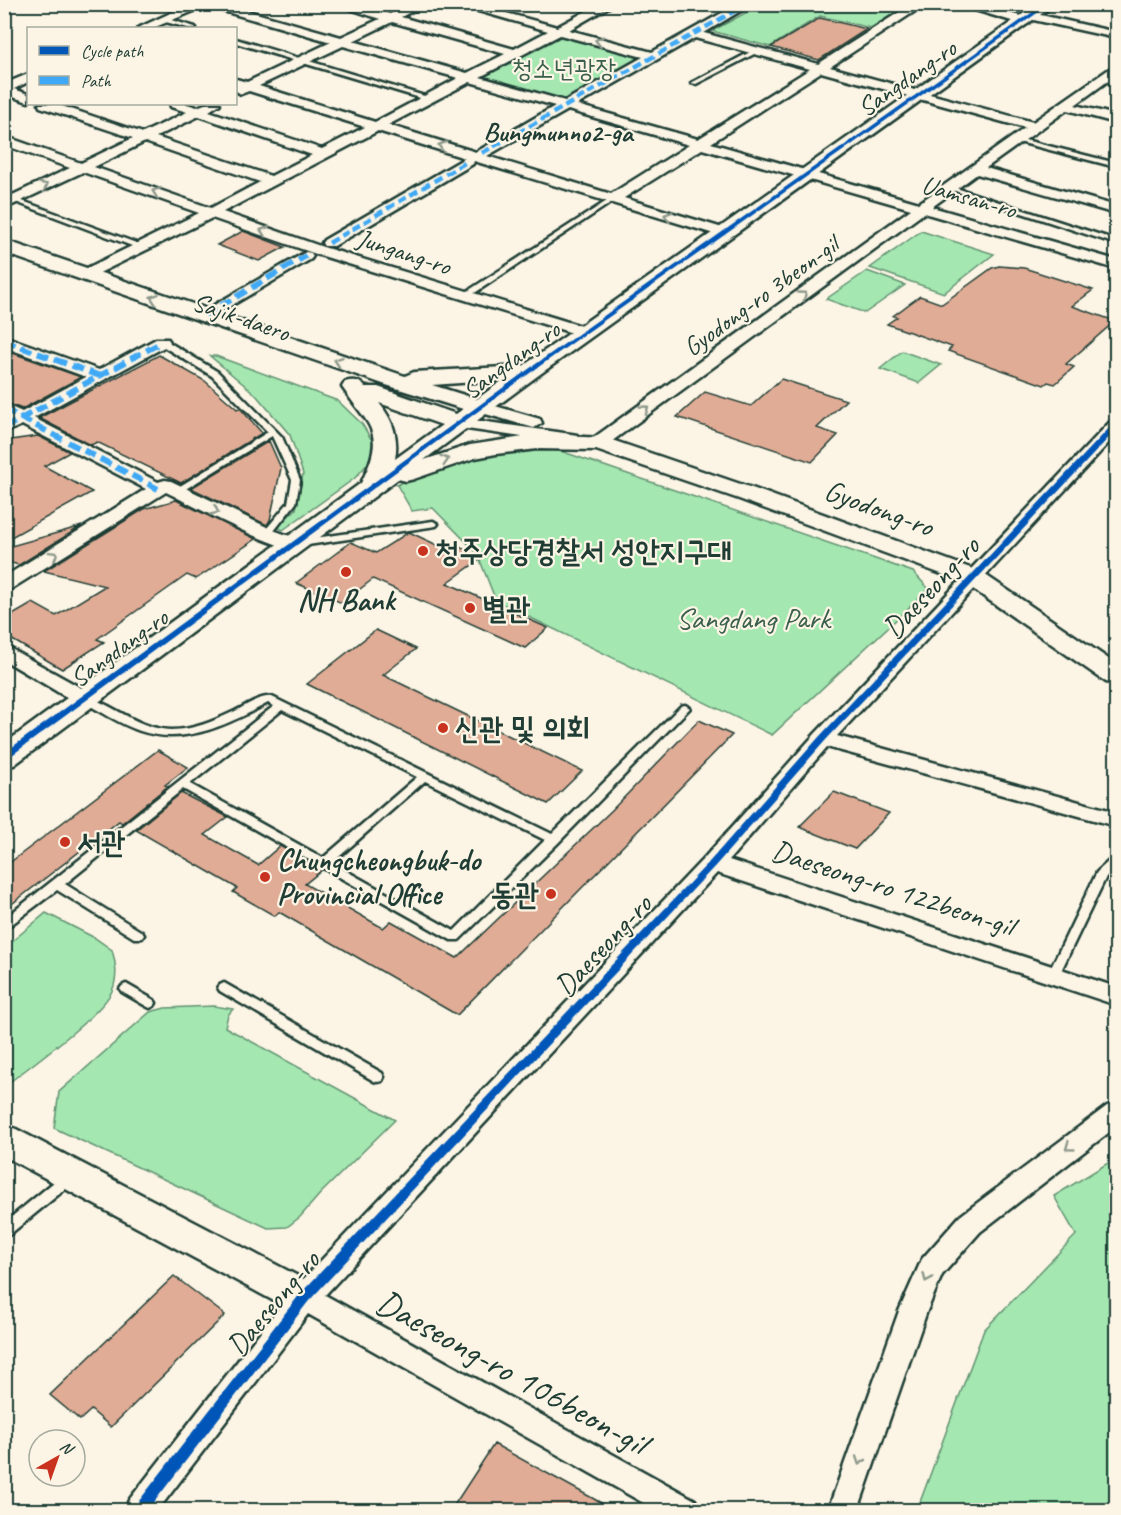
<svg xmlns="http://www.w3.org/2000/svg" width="1121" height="1515" viewBox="0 0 1121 1515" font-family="Caveat,'Poor Story',sans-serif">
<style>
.green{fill:#a4e7b1;stroke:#629272;stroke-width:1.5}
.building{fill:#e1ac96;stroke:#1f3d34;stroke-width:1.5}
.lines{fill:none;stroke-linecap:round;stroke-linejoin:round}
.lane-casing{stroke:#1f3d34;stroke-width:5}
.street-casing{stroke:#1f3d34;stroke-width:5}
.secondary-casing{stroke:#1f3d34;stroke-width:5}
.lane{fill:#fcf5e5;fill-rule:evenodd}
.street{fill:#fcf5e5;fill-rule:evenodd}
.secondary{fill:#fcf5e5;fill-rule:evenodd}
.quiet-far1{stroke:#3fa9f5;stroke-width:4.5;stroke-dasharray:9 4.5;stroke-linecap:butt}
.quiet{stroke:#3fa9f5;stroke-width:6;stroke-dasharray:12 6;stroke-linecap:butt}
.cycleway-casing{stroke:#fcf5e5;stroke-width:4}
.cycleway{fill:#0057b8;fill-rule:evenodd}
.oneway{stroke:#8e998c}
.poi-dot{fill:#c8321e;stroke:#fcf5e5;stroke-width:2}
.labels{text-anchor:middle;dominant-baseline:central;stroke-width:4.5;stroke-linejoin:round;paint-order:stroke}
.far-park-label{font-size:26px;fill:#3a5f4d;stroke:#fcf5e5}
.far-street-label{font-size:26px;fill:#1f3d34;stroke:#fcf5e5}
.far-quarter-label{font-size:27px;font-weight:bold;fill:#1f3d34;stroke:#fcf5e5}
.street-label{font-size:30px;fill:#1f3d34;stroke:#fcf5e5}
.poi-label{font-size:30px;font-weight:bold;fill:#1f3d34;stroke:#fcf5e5;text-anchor:start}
.park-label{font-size:30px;fill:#3a5f4d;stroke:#fcf5e5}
.near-street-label{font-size:36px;fill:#1f3d34;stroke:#fcf5e5}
</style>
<rect width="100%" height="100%" fill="#fcf5e5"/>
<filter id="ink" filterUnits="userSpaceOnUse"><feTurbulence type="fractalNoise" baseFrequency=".0167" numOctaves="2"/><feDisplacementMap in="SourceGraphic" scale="12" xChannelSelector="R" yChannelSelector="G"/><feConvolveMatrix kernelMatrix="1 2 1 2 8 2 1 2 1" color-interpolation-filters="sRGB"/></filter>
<g filter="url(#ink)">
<path class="green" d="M760,5V4L908,5L871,28L820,16L770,47L712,31Z
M560,32L641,54L646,60L577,99L559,102L473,78Z
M921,231L994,254L944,293L870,268Z
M867,271L905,285L865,313L826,299Z
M902,351L941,365L919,383L880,369Z
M210,356H216L338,401L362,424L373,442L372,459L355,478L283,530L277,527L296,509L303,474L290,435L255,394Z
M549,447L913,572L929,589L772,735L496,601L477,553L433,508L412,511L397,485L413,477L486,452Z
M46,913L95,938L112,950C116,964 118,977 112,991C101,1015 34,1063 10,1082L4,1079L5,947Z
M214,1006L233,1009L228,1015L225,1027L395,1120L320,1194L300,1217L287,1227L268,1228L54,1128L59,1092L150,1012L165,1008Z
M1116,1158V1510H917L984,1330L1076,1235L1054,1196Z"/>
<path class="building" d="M820,18L867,29L819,60L771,47Z
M243,231L251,234L285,247L259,261L217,245Z
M999,266L1024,268L1093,290L1072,306L1115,321L1066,364L1074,367L1055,384L1048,382L1044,385L948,351L952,347L887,324L897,317L893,316L920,296L942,304L992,268Z
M4,350L81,377L22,409L4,402Z
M159,355L205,381L237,409L240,408L262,433L181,483L97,442L91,445L39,418Z
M781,379L846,400L817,428L838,435L812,462L677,417L705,392L751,406Z
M38,436L70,452L44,466L92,492L4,541V441Z
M269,441L281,468L270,520L267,525L191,488Z
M176,500L256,539L196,579L187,575L97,639L104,642L62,669L4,635V620L33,603L56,616L105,586L44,571L144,509Z
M82,526L19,565L4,561V548Z
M409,532L452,552L460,547L482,558L447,583L548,628L525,648L373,579L342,603L296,583L351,542L376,553Z
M376,630L416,649L383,675L582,771L548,804L307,684Z
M699,720L732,735L457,1015L279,912L275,916L233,892L237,888L136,830L181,793L228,817L205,835L258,865L280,846L322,870L305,884L383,928L391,921L457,958L612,810Z
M158,750L188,767L165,785L168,786L122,823L119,821L4,910V867Z
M834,792L889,813L855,849L799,827Z
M174,1276L225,1315L111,1427L91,1410L80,1420L50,1395Z
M494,1444L614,1510H451Z"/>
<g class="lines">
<g class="lane-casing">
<path id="lane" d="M164,18L195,27L196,28H188L162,21V19Z
M236,39L431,98L432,99L427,100L236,43Z
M756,49L759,51L758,52L696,84L691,83Z
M1104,77L1116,80V84L1102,80L1101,79Z
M1017,138L1116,163V167L1015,141V139Z
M949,187H953L1116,240V244L949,189Z
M613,197L616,199L615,200L467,298L460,296Z
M13,199H17L147,247L140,249L13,201Z
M159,340H165L218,372L282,437L300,480L296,503L270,536L267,537L262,534L288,503L292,480L272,436L179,493H173L172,491L268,432L212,376L159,344Z
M433,521L438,524L436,526L301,546L296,543L301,540Z
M85,696C115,705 138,729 171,730C193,730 214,721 233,712C244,707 260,695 272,697L552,834L681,706L685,705L690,708L558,843L459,940H451L183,789L65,884L142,932L144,935L142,938H134L57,890L4,930V919L274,706L268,703C229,724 185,746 140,731C119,724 101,711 81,701L80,699ZM282,710L417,777L323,858L190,784ZM425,781L545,840L454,931L332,863Z
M1116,857V867L1106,877L1058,977L1054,978L1050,977L1048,974L1097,872L1112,858Z
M224,983L382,1073L384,1077L382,1081L378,1082L374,1081L220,991L218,988L220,985Z
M126,984L154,1000L156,1003L154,1006L150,1008L146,1006L122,992L120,989L122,986Z
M70,1171L75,1173L77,1177L75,1181L9,1235L4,1237V1223L65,1173Z"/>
</g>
<g class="street-casing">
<path id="street" d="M190,4H224L341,37L380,19L335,4H355L390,14L410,4H425L401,17L514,49L548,31L454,4H474L557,27L599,4H614L569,30L652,52L738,4H752L704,33L818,64L912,4H926L830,67L1033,122L1112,67L1116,66V75L1075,105L1116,115V123L1067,110L986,168L1116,206V214L977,174L932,207L1116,260V269L924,213L604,447H592L589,443L592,439L911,209L702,149L624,198L729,230L731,233L729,236L724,237L474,161L473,164L334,246H324L322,243L324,240L465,158L378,131L223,212L323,247L591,329L593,332L591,335H579L313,253L212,218L91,277H81L79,274L81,271L199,213L83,172L4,209V199L70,168L4,145V136L81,163L133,138L40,107L39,104H56L143,133L187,112L171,107L170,104H187L197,107L205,104H220L209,111L322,149L365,127L249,91L241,94L236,91V79L247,82L331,42L206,6L153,28H138ZM392,22L505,54L467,73L353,41ZM560,35L643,57L565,101L480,77ZM695,38L810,69L698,139L577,105ZM343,46L458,78L375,122L259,86ZM821,72L1025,128L919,203L711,143ZM470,82L555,106L476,152L388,125ZM568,110L689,145L611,194L487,156ZM199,116L312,155L271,176L156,137ZM145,142L260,182L211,208L94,167Z
M955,4H975L1028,18V14L1032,13L1116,32V38L1029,19V23L1025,25Z
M28,74V82L14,89L28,94V102L4,94V84Z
M306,252L311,253L313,256L311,259L210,318L205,320L197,315Z
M4,336L99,370L156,339H168L170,342L168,345L34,418L158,482L165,480L171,481L273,530L301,540L304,544L301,548C279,554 191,504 166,492L11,589L4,591V577L146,489L22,425L4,433V421L9,418L4,416V404L22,412L86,377L4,347Z
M481,402L540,419L542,423L534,428L475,411L473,407L475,403Z
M459,418L571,434L577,435L579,439L577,443L571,444L453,427L451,423Z
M1116,421V435L837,736L1116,812V826L827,747L729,860L1116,987V1005L717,873L325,1295L695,1500L699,1510H656L308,1314L158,1510H125L129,1500L294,1289L705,857L815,734L1110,422Z
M4,645L92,694L95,699L92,704L85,706L78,704L4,660Z
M1116,1103V1127L980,1232L942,1275L927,1311L858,1510H828L899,1311L922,1259L960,1216L1107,1106Z"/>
</g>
<g class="secondary-casing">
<path id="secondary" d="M1037,4H1055L536,377L424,460L470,445L537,435L606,438L755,489L981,572L1116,664V684L1106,682L963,582L739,499L596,450L537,449L496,454L475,458L414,479L406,481L398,479L14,765L4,767V744L361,483C387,431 370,428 342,387L345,382C353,380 359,380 365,387H378L456,414L463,409L386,385L4,253V240L405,376L414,372L523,366ZM503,380L477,399L432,385ZM379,403L442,425L395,459C399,437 393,420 379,403Z
M4,1125L16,1129L317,1286L323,1298L317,1310L304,1315L291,1310L4,1156Z"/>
</g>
<use href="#lane" class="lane"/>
<use href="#street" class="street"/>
<use href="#secondary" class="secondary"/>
<path class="quiet-far1" d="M482,153L747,4
M329,243L468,161"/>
<path class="quiet" d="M205,315L306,256
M4,341L100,376
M4,409L158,489
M4,428L162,342"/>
<g class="cycleway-casing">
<path id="cycleway" d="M1044,4H1050L530,373L4,761V753L526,371Z
M1113,424H1116V430L825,741L716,865L308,1302L148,1510H134L135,1506L300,1294L710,861L819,737Z"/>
</g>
<use href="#cycleway" class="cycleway"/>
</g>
<defs><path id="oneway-chevron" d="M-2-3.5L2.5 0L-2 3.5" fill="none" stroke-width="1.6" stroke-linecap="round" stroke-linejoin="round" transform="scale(1.5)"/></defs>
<g class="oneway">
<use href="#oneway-chevron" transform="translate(599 41) rotate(-165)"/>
<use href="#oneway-chevron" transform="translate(442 146) rotate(-163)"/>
<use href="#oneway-chevron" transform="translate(44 186) rotate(-26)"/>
<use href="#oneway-chevron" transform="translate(156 192) rotate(-160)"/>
<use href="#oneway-chevron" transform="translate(668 216) rotate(-163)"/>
<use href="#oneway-chevron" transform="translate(264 231) rotate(-161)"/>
<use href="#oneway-chevron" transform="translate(803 295) rotate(-36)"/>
<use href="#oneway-chevron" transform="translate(154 298) rotate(-161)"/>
<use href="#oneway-chevron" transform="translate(338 361) rotate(-161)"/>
<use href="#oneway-chevron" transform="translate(645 409) rotate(-36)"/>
<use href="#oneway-chevron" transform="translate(445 460) rotate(-17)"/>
<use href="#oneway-chevron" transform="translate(215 511) rotate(25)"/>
<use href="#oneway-chevron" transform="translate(54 555) rotate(-32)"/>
<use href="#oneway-chevron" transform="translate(1069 1147) rotate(144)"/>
<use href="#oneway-chevron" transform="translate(927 1278) rotate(114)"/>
<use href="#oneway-chevron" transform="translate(860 1461) rotate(109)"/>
</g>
</g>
<g class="poi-dot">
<circle cx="423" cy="551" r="6"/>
<circle cx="346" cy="572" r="6"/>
<circle cx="470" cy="608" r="6"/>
<circle cx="443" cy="728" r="6"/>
<circle cx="65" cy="842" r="6"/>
<circle cx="265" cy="877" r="6"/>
<circle cx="551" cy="894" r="6"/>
</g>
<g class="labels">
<g class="far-park-label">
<text x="564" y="68">청소년광장</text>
</g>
<g class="far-street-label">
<text transform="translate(907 78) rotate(-35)">Sangdang-ro</text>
<text transform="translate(969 197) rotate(16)">Uamsan-ro</text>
<text transform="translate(404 252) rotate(18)">Jungang-ro</text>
<text transform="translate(761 296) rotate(-36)">Gyodong-ro 3beon-gil</text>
<text transform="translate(241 317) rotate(19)">Sajik-daero</text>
<text transform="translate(511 360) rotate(-36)">Sangdang-ro</text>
<text transform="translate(119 648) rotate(-36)">Sangdang-ro</text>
</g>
<g class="far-quarter-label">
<text x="558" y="132">Bungmunno2-ga</text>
</g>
<g class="street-label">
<text transform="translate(879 508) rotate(20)">Gyodong-ro</text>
<text transform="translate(931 587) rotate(-47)">Daeseong-ro</text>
<text transform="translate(893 888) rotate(18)">Daeseong-ro 122beon-gil</text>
<text transform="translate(603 945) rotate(-47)">Daeseong-ro</text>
<text transform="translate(273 1303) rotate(-50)">Daeseong-ro</text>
</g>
<g class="poi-label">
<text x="435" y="551">청주상당경찰서 성안지구대</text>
<text x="346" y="600" text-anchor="middle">NH Bank</text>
<text x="482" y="608">별관</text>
<text x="455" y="728">신관 및 의회</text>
<text x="77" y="842">서관</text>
<text x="277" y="860">Chungcheongbuk-do<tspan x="277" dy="34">Provincial Office</tspan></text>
<text x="539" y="894" text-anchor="end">동관</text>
</g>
<g class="park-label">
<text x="753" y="618">Sangdang Park</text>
</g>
<g class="near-street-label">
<text transform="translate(512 1372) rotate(29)">Daeseong-ro 106beon-gil</text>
</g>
</g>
<rect width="1121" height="1515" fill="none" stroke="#fcf5e5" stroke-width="24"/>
<rect x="12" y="12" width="1097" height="1491" fill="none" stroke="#1f3d34" stroke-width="2" filter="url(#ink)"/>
<rect x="27" y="27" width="210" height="78" fill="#fcf5e5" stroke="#a4ab9e" stroke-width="1.5"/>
<rect x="39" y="46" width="30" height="9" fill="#0057b8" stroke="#a4ab9e" stroke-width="1.5"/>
<text x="81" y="57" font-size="18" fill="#1f3d34">Cycle path</text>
<rect x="39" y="76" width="30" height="9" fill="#3fa9f5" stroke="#a4ab9e" stroke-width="1.5"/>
<text x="81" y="87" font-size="18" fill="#1f3d34">Path</text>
<g transform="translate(57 1458) rotate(40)"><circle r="28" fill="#fcf5e5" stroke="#a4ab9e" stroke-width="1.5"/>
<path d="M0-4.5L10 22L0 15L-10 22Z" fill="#c8321e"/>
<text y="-9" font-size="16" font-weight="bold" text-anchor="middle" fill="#1f3d34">N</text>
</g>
</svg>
